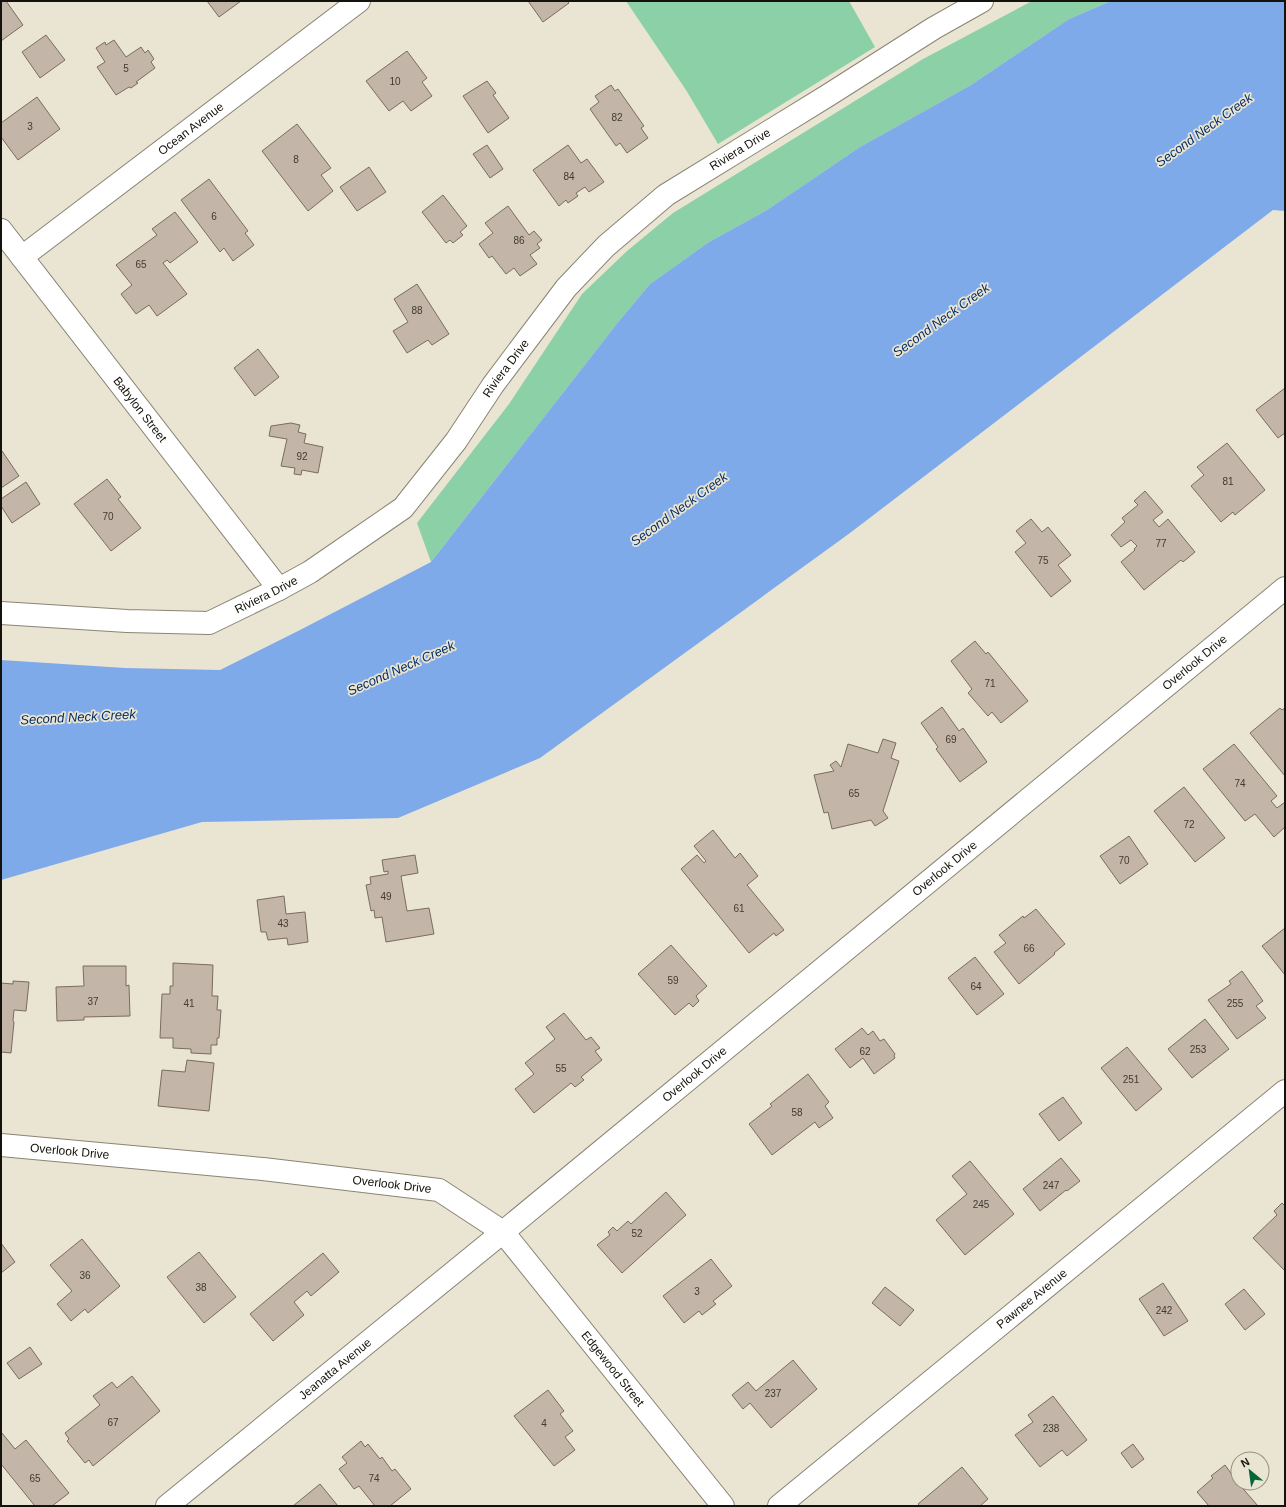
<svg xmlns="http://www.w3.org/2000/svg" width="1286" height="1507" viewBox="0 0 1286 1507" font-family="Arial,sans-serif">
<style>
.green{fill:#8bd0a6}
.water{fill:#7faae9}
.building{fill:#c3b5a7;stroke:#796c60}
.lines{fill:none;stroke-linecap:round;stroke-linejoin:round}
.minor-casing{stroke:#8a8474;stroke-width:24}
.minor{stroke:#fff;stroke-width:22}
.labels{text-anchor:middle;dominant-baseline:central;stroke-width:3.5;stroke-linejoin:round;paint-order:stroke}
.number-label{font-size:10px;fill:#403b33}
.street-label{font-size:12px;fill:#14120c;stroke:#eae5d3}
.water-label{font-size:13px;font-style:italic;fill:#042e65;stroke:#eae5d3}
</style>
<rect width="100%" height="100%" fill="#eae5d3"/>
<path class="green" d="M626,1H849L875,47L718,144L686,90Z
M1032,1H1111L1069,19L971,85L860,147L767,210L709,242L650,284L619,321L431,562L417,523L509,404L582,294L627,251L673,213L923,59Z"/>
<path class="water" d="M1111,1H1285V211L1273,210L850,533L540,758L398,818L202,822L1,880V660L125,668L220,670L300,630L431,562L619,321L650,284L709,242L767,210L860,147L971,85L1069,19Z"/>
<path class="building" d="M1,1H6L23,25L1,41Z
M207,1H241L219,17Z
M528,1H567L569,3L543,22Z
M46,35L65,60L40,78L22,52Z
M114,40L126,57L141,47L145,53L148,50L154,59L151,62L155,68L136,82L138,83L131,88L129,87L116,95L97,67L105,62L96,48L105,42L106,45Z
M407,51L427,78L422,82L432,96L411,111L403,101L389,111L366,81Z
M487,81L496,93L493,95L509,118L488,133L463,96Z
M611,85L615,91L618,89L644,126L641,128L648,138L627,153L620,143L616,146L590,109L599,102L595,96Z
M37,97L60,129L18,160L1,137V123Z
M297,124L331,168L321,175L333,191L308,211L262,151Z
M487,145L503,169L490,178L473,154Z
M568,145L581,163L587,159L604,182L589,192L585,187L576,193L578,196L568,203L566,200L559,206L533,170Z
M369,167L386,192L357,211L340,187Z
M209,179L248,231L245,233L254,245L233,261L224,248L220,252L181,200Z
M443,195L467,226L460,232L463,235L453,243L450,240L446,243L422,212Z
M508,206L529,235L534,231L542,240L537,244L540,248L530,255L537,264L520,276L514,268L506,274L492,256L489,258L479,244L493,233L485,223Z
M175,212L198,242L170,263L167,260L163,263L187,294L157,316L149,305L136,314L121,294L132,285L116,265L157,235L152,229Z
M417,284L449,334L432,345L428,340L407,353L393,331L408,322L394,299Z
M258,349L279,377L255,396L234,368Z
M1285,388V433L1278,438L1256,410Z
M291,423L300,425L298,432L306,434L304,443L323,447L318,473L302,470L301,475L294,474L295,468L281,466L287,439L269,436L271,426Z
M1227,443L1265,490L1235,515L1233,512L1221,522L1191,486L1204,475L1197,467Z
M1,451H2L19,476L1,488Z
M107,479L121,497L118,499L141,528L111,551L74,504Z
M26,482L40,504L12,523L1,506V499Z
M1145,491L1163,512L1153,520L1159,527L1168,519L1195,552L1183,562L1181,560L1144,590L1121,562L1135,550L1134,549L1137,546L1131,540L1121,547L1111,535L1125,522L1122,518L1138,505L1134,501Z
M1031,519L1042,532L1048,527L1071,555L1058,565L1071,581L1051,597L1015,552L1026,543L1016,531Z
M975,641L986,654L988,652L1028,701L1001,723L992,712L988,716L968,693L972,689L951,661Z
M942,707L959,731L963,728L987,762L960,782L936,749L938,747L921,723Z
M1280,708L1282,710L1285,708V776L1250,733Z
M883,739L896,743L891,758L899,761L883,811L888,818L875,826L871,820L832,829L828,812L824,813L814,775L834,771L830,765L836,761L841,767L848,744L878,753Z
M1234,744L1277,796L1271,801L1277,808L1285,802V827L1274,837L1255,814L1245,821L1203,769Z
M1184,787L1225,838L1195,862L1154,811Z
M713,830L735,858L740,853L758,876L747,885L784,930L776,936L774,933L749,953L681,869L697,855L704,863L706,861L694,846Z
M1129,836L1148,864L1120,884L1100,856Z
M415,855L418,873L401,876L407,911L429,908L434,934L386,942L382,917L375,918L374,910L371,911L366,885L371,884L370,877L388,874V871L384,872L382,860Z
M284,896L286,914L305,912L308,942L288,945L287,938L268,940L266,932H261L257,900Z
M1036,909L1065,944L1054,953L1055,954L1019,984L994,952L1006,943L999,935L1023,916L1024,918Z
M1285,928V975L1262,946Z
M671,945L707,986L696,996L699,1001L693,1007L689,1003L675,1015L638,974Z
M975,957L1004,994L977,1015L948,978Z
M173,963L213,965L212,996H218L217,1010H221L219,1038H217V1045H211V1054L191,1053V1049L173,1048V1038H160L162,994H170V986H173Z
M83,966H126V986L129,985L130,1016L84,1017V1020L57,1021L56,987L84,986Z
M1242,971L1263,1001L1256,1006L1266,1018L1237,1039L1208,1000L1231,984L1229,981Z
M13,981L29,982L26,1011L14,1010L13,1021L14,1022L11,1053L1,1052V983L13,984Z
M564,1013L586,1040L591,1037L600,1048L595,1051L602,1060L581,1077L584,1080L575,1087L571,1083L534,1113L515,1089L534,1074L525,1063L555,1039L546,1027Z
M1205,1019L1229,1049L1192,1078L1168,1049Z
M862,1028L868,1035L873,1031L880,1041L884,1039L895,1054L894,1056L895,1058L874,1074L863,1058L850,1068L835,1049Z
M1127,1047L1162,1089L1136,1111L1101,1068Z
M187,1060L214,1063L209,1111L158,1106L162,1070L185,1072Z
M808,1074L829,1102L825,1106L833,1118L819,1128L815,1122L772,1155L749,1124L772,1106L770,1104Z
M1063,1097L1082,1123L1059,1141L1039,1114Z
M1061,1158L1080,1181L1067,1191L1066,1190L1040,1211L1023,1189Z
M970,1161L1014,1214L965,1255L936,1220L967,1194L952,1176Z
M666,1192L686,1215L622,1273L597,1245L610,1235L608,1232L613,1227L617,1231L628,1221L631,1224Z
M1282,1203L1285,1206V1271L1253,1238L1277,1215L1274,1211Z
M82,1239L120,1286L88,1313L85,1309L71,1321L57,1304L72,1291L50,1265Z
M1,1243L15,1262L1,1273Z
M199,1252L236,1297L204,1323L167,1277Z
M323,1253L339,1272L311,1296L307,1291L294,1302L304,1315L273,1341L250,1314Z
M711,1259L732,1286L713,1301L716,1304L702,1315L699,1311L684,1323L663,1296Z
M1163,1283L1188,1321L1164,1336L1139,1299Z
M885,1287L914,1310L900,1326L872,1303Z
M1244,1289L1265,1314L1245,1330L1225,1304Z
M30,1347L42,1364L19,1379L7,1363Z
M793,1360L817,1389L771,1428L750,1403L743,1409L732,1395L748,1382L756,1391Z
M132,1376L160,1411L93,1466L89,1460L85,1463L67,1441L69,1439L65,1433L100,1405L93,1396L112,1382L117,1388Z
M548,1390L564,1411L560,1414L573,1431L565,1437L575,1450L554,1466L514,1416Z
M1053,1396L1087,1440L1067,1456L1062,1450L1040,1467L1015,1435L1033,1422L1028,1415Z
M2,1433L15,1449L26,1440L69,1493L52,1506H35L1,1464V1434Z
M361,1441L365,1447L368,1444L380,1459L382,1457L392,1471L395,1469L411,1489L390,1506H375L359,1486L354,1489L339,1469L347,1463L342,1457Z
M1133,1444L1144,1459L1132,1468L1121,1453Z
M1225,1465L1238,1483L1258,1506H1209L1197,1492L1213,1478L1211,1476Z
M962,1467L988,1499L980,1506H920L918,1504Z
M320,1484L338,1506H293Z"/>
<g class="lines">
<g class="minor-casing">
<g id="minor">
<path id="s1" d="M1,230L279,589"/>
<path id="s2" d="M22,257L359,1"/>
<path id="s3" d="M1,613L127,621L209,623L279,589L310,572L403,508L456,441L493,385L566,288L606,246L666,195L827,96L934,28L982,1"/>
<path id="s4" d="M1,1145L263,1169L439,1190L503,1232L1285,588"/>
<path id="s5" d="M167,1506L503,1232L723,1506"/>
<path id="s6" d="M779,1506L1285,1091"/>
</g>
</g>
<use href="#minor" class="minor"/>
</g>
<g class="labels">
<g class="number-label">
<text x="126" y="68">5</text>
<text x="395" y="81">10</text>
<text x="617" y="117">82</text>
<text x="30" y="126">3</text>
<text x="296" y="159">8</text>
<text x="569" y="176">84</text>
<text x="214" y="216">6</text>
<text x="519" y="240">86</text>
<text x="141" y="264">65</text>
<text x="417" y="310">88</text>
<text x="302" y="456">92</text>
<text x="1228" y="481">81</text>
<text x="108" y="516">70</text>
<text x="1161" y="543">77</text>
<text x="1043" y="560">75</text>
<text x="990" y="683">71</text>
<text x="951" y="739">69</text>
<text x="1240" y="783">74</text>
<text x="854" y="793">65</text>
<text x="1189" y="824">72</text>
<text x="1124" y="860">70</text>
<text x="386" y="896">49</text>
<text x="739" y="908">61</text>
<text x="283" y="923">43</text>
<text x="1029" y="948">66</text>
<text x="673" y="980">59</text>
<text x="976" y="986">64</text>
<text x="93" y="1001">37</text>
<text x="189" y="1003">41</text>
<text x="1235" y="1003">255</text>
<text x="1198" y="1049">253</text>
<text x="865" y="1051">62</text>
<text x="561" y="1068">55</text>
<text x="1131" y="1079">251</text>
<text x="797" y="1112">58</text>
<text x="1051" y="1185">247</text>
<text x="981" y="1204">245</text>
<text x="637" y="1233">52</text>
<text x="85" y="1275">36</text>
<text x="201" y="1287">38</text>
<text x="697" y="1291">3</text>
<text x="1164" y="1310">242</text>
<text x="773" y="1393">237</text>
<text x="113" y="1422">67</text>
<text x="544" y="1423">4</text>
<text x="1051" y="1428">238</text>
<text x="35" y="1478">65</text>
<text x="374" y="1478">74</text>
</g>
<g class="street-label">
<text stroke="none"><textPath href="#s2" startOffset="212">Ocean Avenue</textPath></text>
<text stroke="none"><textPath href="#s3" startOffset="932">Riviera Drive</textPath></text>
<text stroke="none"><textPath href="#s3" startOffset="608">Riviera Drive</textPath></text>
<text stroke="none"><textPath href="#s1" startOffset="227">Babylon Street</textPath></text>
<text stroke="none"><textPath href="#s3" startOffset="272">Riviera Drive</textPath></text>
<text stroke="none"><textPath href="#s4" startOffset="1413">Overlook Drive</textPath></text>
<text stroke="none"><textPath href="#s4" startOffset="1089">Overlook Drive</textPath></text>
<text stroke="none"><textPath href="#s4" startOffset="765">Overlook Drive</textPath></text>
<text stroke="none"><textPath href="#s4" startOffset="69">Overlook Drive</textPath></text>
<text stroke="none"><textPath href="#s4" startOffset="393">Overlook Drive</textPath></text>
<text stroke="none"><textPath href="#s6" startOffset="327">Pawnee Avenue</textPath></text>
<text stroke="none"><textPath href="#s5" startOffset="217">Jeanatta Avenue</textPath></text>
<text stroke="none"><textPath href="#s5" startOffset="609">Edgewood Street</textPath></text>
</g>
<g class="water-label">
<text transform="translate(1204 130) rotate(-36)">Second Neck Creek</text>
<text transform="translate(941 320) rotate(-36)">Second Neck Creek</text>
<text transform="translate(679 509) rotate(-36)">Second Neck Creek</text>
<text transform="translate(401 668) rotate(-24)">Second Neck Creek</text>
<text transform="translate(78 717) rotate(-3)">Second Neck Creek</text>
</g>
</g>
<rect width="1286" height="1507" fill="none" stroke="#14120c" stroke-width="4"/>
<g transform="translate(1250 1471) rotate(331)"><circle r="19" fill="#eae5d3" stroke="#949183"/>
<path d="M0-3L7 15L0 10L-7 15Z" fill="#05663a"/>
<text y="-6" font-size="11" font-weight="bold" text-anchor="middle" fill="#14120c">N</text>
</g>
</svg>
